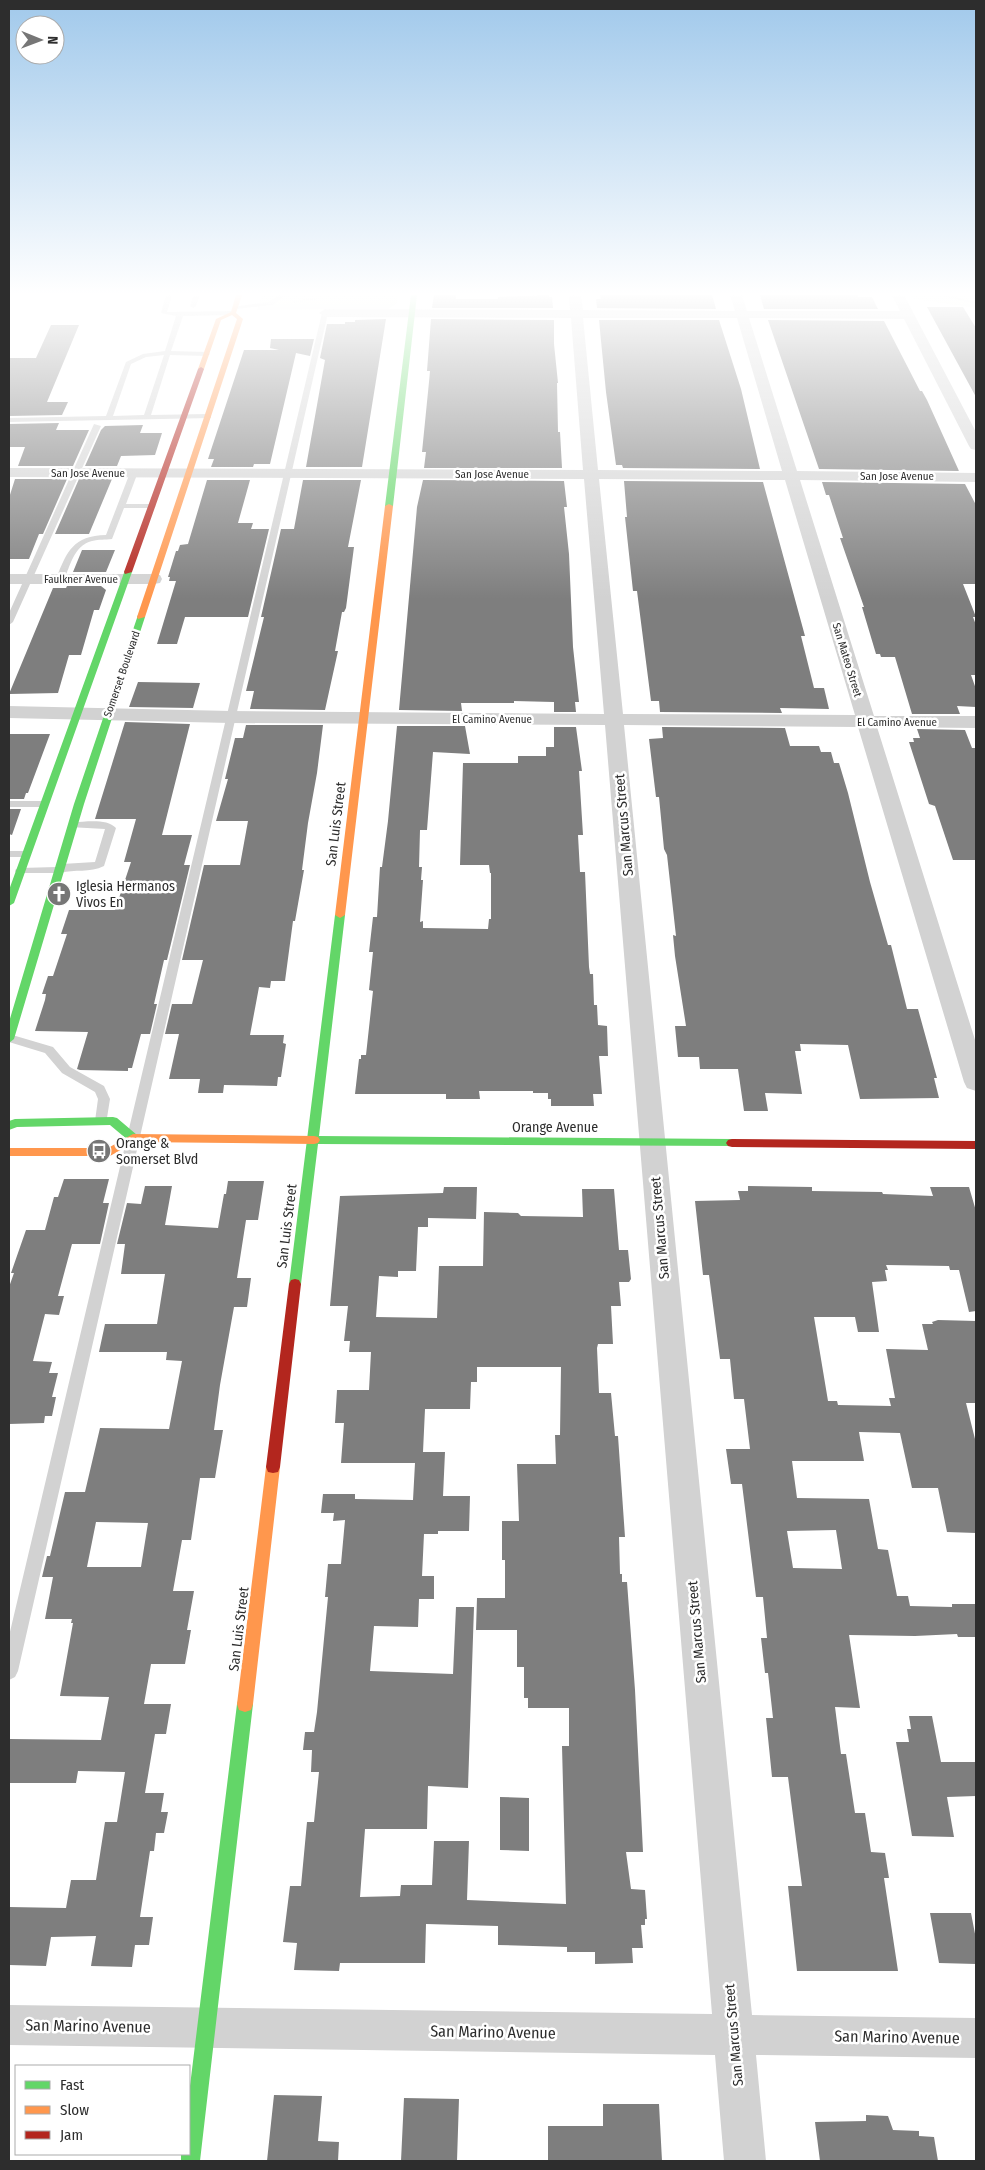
<svg xmlns="http://www.w3.org/2000/svg" width="985" height="2170" viewBox="0 0 985 2170" font-family="'Fira Sans Condensed',sans-serif">
<style>
.green{fill:#f1f4eb}
.building{fill:#7e7e7e;fill-rule:evenodd}
.lines{fill:none;stroke-linecap:round;stroke-linejoin:round}
.path{stroke:#d2d2d2;stroke-width:2;stroke-dasharray:1 1;stroke-linecap:butt}
.lane{fill:#d2d2d2;fill-rule:evenodd}
.street{fill:#d2d2d2;fill-rule:evenodd}
.fast{fill:#63d668;fill-rule:evenodd}
.slow{fill:#ff974d;fill-rule:evenodd}
.jam{fill:#b3261e;fill-rule:evenodd}
.labels{text-anchor:middle;dominant-baseline:central;stroke-width:5;stroke-linejoin:round;paint-order:stroke}
.far-street-label{font-size:11px;fill:#2d2d2d;stroke:#fff}
.street-label{font-size:14px;fill:#2d2d2d;stroke:#fff}
.poi-label{font-size:14px;fill:#2d2d2d;stroke:#fff;text-anchor:start}
.near-street-label{font-size:16px;fill:#2d2d2d;stroke:#fff}
</style>
<rect width="100%" height="100%" fill="#fff"/>
<path class="green" d="M262,295H398L397,303L389,309L257,310Z
M909,295H976V308L913,299Z"/>
<path class="building" d="M434,295H456V299H498V297L549,295V297H552L553,308H432Z
M600,295H712L716,309L597,308L596,299H601Z
M760,295H858V297H872L878,309H764Z
M927,307H963L976,328V397Z
M386,319L362,467H306L325,360L320,358L327,324H345V322H355V320Z
M431,319L554,320V344L558,383H557L558,432H560L562,468H424L426,452H422L429,382L430,371H427Z
M599,320H719L741,389L760,469L623,468L622,465H616L606,392Z
M768,320L884,321L920,391H922L927,400L959,471L819,469Z
M51,325H79L47,402H68L62,415L9,416V358H36Z
M271,339H314L310,356L296,353L270,464H254L253,467H211L214,459H208L244,350H279L270,348Z
M59,423L56,430H89L73,466H18L25,447H9V424Z
M143,425L140,433H162L155,455L121,456L117,466H85L101,430L105,426Z
M15,479H67L43,534H39L29,559H9V498Z
M79,479H112L89,534H55Z
M207,480H250L238,523H253L251,529H269L248,617H185L177,644H157L176,581H169L170,577H168L176,551H178L180,545L188,544Z
M303,480H361L348,547H354L346,608L344,612H342L335,651H338L325,710L250,709L254,691H246L264,617H261L281,529H294Z
M423,480L564,481L567,507H564L569,554L573,647L579,702H575L576,712H554V702L514,701V703H461L462,711L399,710L417,507Z
M624,481L763,482L805,636H801L814,688H824L829,709L780,708L782,713L660,712L659,701H651L637,591H633L625,517H627Z
M822,482L965,484L976,505V584H963L976,617H973L976,625V675H971L976,689V707L957,706L960,714H912L895,657H881L880,654H876L862,607H864L840,538H843L829,495H826Z
M82,550H115L106,572H73Z
M67,586H101L106,590L99,610H94L81,655H69L58,693L9,694L53,588H66Z
M138,682L200,683L193,708L129,707Z
M125,722L190,724L162,835H192L184,865H190L167,960H164L154,1004H157L150,1034H141L132,1068H128V1071L80,1070L77,1069L88,1032L35,1031L45,1000L46,994H42L48,976H53L67,934H61L69,910H115L131,862H124L136,819H95Z
M246,725H323L317,773L308,823L302,870H304L295,921H293L285,981H271L270,988L259,987L250,1035H284L283,1043L286,1044L281,1077H278L277,1086L224,1085L223,1093H198L200,1079H169L179,1034H165L172,1004H192L203,960H182L204,865H240L248,821H216L228,779H225L235,738H243Z
M397,726H465L470,754L433,752L427,830H420L419,867H422L421,880H423L420,922L423,921V928L488,929L489,919H491V873H490L489,865H460L463,763H518V756H546V747H554V727H576L582,771H579L583,835H578L580,872H585L589,967L590,974H593L594,1005H597L598,1025L607,1026L608,1056H599L602,1094H593L594,1106H551V1099H548V1093H533V1091H479L480,1099H446V1094H355L359,1059H361V1055H366L373,991L369,990L373,952H369L373,917H377L380,867H382L388,821Z
M662,727L785,728L790,746H819L821,752H831L834,763H839L848,793L870,882L888,945H891L907,1009H918L937,1078H934L939,1098L860,1099L848,1045L800,1044L801,1051H795L802,1094L765,1093L768,1111H744L738,1069H700L699,1057H678L675,1026H686L675,956L673,935L676,936L667,855L664,849L659,797H656L649,739L663,738Z
M917,729L965,730L972,748H976V860H953L935,806L929,804L909,742H914L913,738H920Z
M9,734H50L28,793H26L24,799H9Z
M9,809H21L12,835L9,834Z
M64,1179H109L103,1203H109L100,1244H72L58,1296H64L59,1315L45,1314L33,1361L52,1362L49,1373H58L52,1397H56L52,1416H45L44,1423L9,1424V1287L14,1273H11L26,1230H45L54,1197H58Z
M228,1181H264L258,1220H246L237,1278H251L247,1307H234L220,1385L214,1430H223L215,1478H200L191,1540H182L173,1591H194L187,1630H191L185,1664H151L144,1704H171L166,1734H155L145,1793H164L161,1812H168L164,1833H156L154,1851H150L140,1917H153L149,1945H135L132,1967L91,1966L96,1936L51,1937L46,1966L9,1965V1907L66,1908L71,1880H96L105,1822H117L125,1772L78,1771L76,1783H9V1739L101,1740L109,1697L60,1696L73,1623H71L72,1619H45L53,1577H42L47,1556H50L65,1492H85L100,1428L169,1429L182,1361L166,1360L167,1352H99L105,1324H157L165,1274H121L125,1244H117L127,1203L141,1204L145,1186H172L165,1225L218,1228L224,1194H226ZM96,1522L148,1523L141,1567H87Z
M748,1186L812,1187V1191L882,1192L883,1194L933,1196L930,1187H969L976,1211V1311L969,1312L959,1270H950L949,1266L886,1265L888,1270H885L887,1281L872,1282L879,1332H858L855,1317H814L828,1401H837L838,1405L891,1406L889,1398H895L886,1349L928,1350L922,1324H933L932,1322L938,1320L976,1321V1403H966L976,1443V1533L947,1532L938,1488H912L900,1433L859,1432L864,1461H792L797,1498L869,1499L878,1549L888,1550L897,1596H908L910,1606L952,1607V1604H976V1637H958L957,1634L915,1636L849,1635L860,1708L835,1707L841,1754H846L855,1813H865L871,1852L885,1853L889,1878H884L898,1971H797L788,1886H802L788,1777H772L766,1718H773L768,1673H765L761,1638H767L763,1597H756L742,1484H731L726,1449H750L744,1399H734L730,1359H720L709,1275H703L695,1201L740,1200L738,1191H748ZM836,1530L842,1569L793,1568L787,1531Z
M444,1187H477L476,1219L428,1218V1227H418L416,1271H398V1277L379,1276L376,1317L437,1318L439,1266H483L484,1212L518,1213L521,1216L583,1217L582,1189H614L619,1250H628L631,1279L629,1282H619L621,1306H611L613,1344H598L597,1348L599,1393H611L615,1436H618L625,1537H619L620,1574H622V1582H627L635,1690L643,1852H626L631,1889L645,1890L647,1919H645V1925H641L643,1948H632L633,1963L595,1964V1952H567V1947L498,1945V1926L426,1924L425,1963H340L339,1971L294,1970L297,1943L283,1942L290,1886H301L307,1822H314L319,1772H311L312,1750H303L305,1732H314L317,1712L328,1597H325L328,1564H341L345,1520L333,1521L334,1513H321L323,1494H355V1499L413,1500L415,1463H341L344,1423H335L337,1390H369L371,1352H349L350,1341H344L348,1306H330L340,1196L443,1193ZM477,1367H561L560,1435H555L556,1464H517L519,1521H502V1560H505V1598H477L476,1630H517V1667H524V1698H528V1708H569V1746H562L566,1904L467,1900L469,1841H434L432,1885H401L400,1896L360,1897L365,1829H427L428,1786L468,1788L474,1607H456L453,1674L370,1671L374,1626L418,1627L419,1599H434V1576H422L424,1534H438V1531H469L470,1496H443L445,1452H423L425,1409H470L471,1382H477Z
M909,1716H932L941,1762H976V1796L947,1797L954,1837L912,1836L896,1742H909L907,1729H911Z
M500,1797L529,1798V1851L500,1850Z
M930,1913H971L976,1939V1964L939,1963Z
M274,2095L322,2096L318,2141L339,2142L338,2161H267Z
M404,2098L459,2099L457,2161H401Z
M603,2104H659L662,2161H548V2126H603Z
M866,2115L888,2116L893,2130L919,2131V2136L934,2137L938,2161H820L815,2122L866,2121Z"/>
<g class="lines">
<path class="path" d="M941,295L976,303
M294,302L318,298"/>
<path class="lane" d="M166,295H172L167,312L233,311L236,313L233,315L183,316L171,351L207,352L210,354L207,356L170,355L151,415L208,414H211V418L9,422V418L106,416L126,362L143,354L165,351L176,316L161,313ZM164,355L144,415L113,416L131,364L146,357Z
M194,295H200L196,306L193,308L190,306Z
M279,295H286L273,305L235,309L232,307L269,302Z
M325,311L328,313L18,1671L15,1677L9,1680V1636L322,313Z
M94,424L101,426L13,622L9,625V613Z
M131,470L138,472L126,504H152L156,506L152,508H124L112,539C105,540 99,539 92,541C73,546 71,566 63,581H57L56,579C67,551 73,536 106,535Z
M9,801H43L48,804L43,807H9Z
M73,822C86,822 107,818 116,828L104,866C90,873 74,869 61,873H16L15,871L16,869L20,868L57,867L62,864L95,862L105,829L69,827L68,825Z
M9,851H26L31,854L26,857H9Z
M9,1034L53,1047L70,1067L104,1086L110,1099L106,1124H96L95,1121L98,1099L95,1092L62,1073L45,1053L9,1042Z"/>
<path class="street" d="M569,295H581L583,310L735,311L730,295H742L747,311H900L892,295H904L976,432V450L971,449L969,446L904,319L749,318L797,471L976,473V482L800,480L874,716H976V728L877,727L976,1043V1091L967,1088L964,1082L858,727L624,725L752,2015L976,2018V2058L756,2055L766,2161H724L715,2055L9,2045V2005L712,2014L605,725L231,723L9,718V706L231,711L604,714L584,479L9,477V468L583,470L571,318L325,317L319,313L325,309L570,310ZM583,318H737L782,471L598,470ZM599,479L785,480L855,715L623,714Z
M9,574H154L160,575L162,579L160,583L154,584H9Z"/>
<path class="fast" d="M411,295H417L393,506L389,508L385,506Z
M125,570L132,572L14,903L9,906V890Z
M138,615L145,617L84,804L14,1039L9,1043V1022L74,804Z
M340,912L345,915L319,1136L732,1139L736,1140L738,1143L736,1146L318,1144L301,1284L299,1288L295,1289L291,1288L289,1284L335,915Z
M113,1117L117,1118L137,1135L139,1138L137,1141H129L110,1125L17,1127L9,1130V1121L15,1119Z
M245,1696L251,1698L253,1704L200,2161H181V2154H189V2094L237,1704L239,1698Z"/>
<path class="slow" d="M236,295H242L236,313L243,319L145,617L138,619L137,617L237,319L232,315L221,320L204,369L201,371L198,369L216,319L231,312Z
M389,504L393,506L345,915L340,918L335,915L385,506Z
M133,1134L314,1136L318,1137L320,1140L318,1143L314,1144L135,1142L110,1156H9V1148H108Z
M273,1461L278,1462L280,1467L253,1704L251,1710L245,1712L239,1710L237,1704L266,1467L268,1462Z"/>
<path class="jam" d="M201,367L204,369L132,572L125,574L124,572L198,369Z
M732,1139L976,1141V1149L732,1147L728,1146L726,1143L728,1140Z
M295,1279L299,1280L301,1284L280,1467L278,1472L273,1473L268,1472L266,1467L289,1284L291,1280Z"/>
</g>
<linearGradient id="sky" x2="0" y2="1"><stop stop-color="#a1c9eb"/><stop offset="0.49" stop-color="#fff"/><stop offset="1" stop-color="#fff" stop-opacity="0"/></linearGradient>
<rect width="985" height="599" fill="url(#sky)"/>
<defs>
<g id="church-disc" transform="scale(1.25)"><circle r="9.5" fill="#767676" stroke="#fff"/><path d="M-1.2-6h2.4v3.5h3.3v2.4h-3.3V6h-2.4V-.1h-3.3v-2.4h3.3Z" fill="#fff"/></g>
<g id="bus-disc" transform="scale(1.25)"><circle r="9.5" fill="#767676" stroke="#fff"/><path d="M-5-6H5V4H4V6H2V4H-2V6H-4V4H-5ZM-3.5-4V0h7V-4ZM-3.5 1.2v1.5H-2V1.2ZM2 1.2v1.5H3.5V1.2Z" fill="#fff"/></g>
</defs>
<g fill-rule="evenodd">
<use href="#church-disc" x="59" y="894"/>
<use href="#bus-disc" x="99" y="1151"/>
</g>
<g class="labels">
<g class="far-street-label">
<text x="88" y="473">San Jose Avenue</text>
<text x="492" y="474">San Jose Avenue</text>
<text x="897" y="476">San Jose Avenue</text>
<text x="81" y="579">Faulkner Avenue</text>
<text transform="translate(847 660) rotate(73)">San Mateo Street</text>
<text transform="translate(122 674) rotate(-71)">Somerset Boulevard</text>
<text x="492" y="719">El Camino Avenue</text>
<text x="897" y="722">El Camino Avenue</text>
</g>
<g class="street-label">
<text transform="translate(336 824) rotate(-83)">San Luis Street</text>
<text transform="translate(624 825) rotate(-95)">San Marcus Street</text>
<text x="555" y="1127">Orange Avenue</text>
<text transform="translate(287 1226) rotate(-83)">San Luis Street</text>
<text transform="translate(660 1228) rotate(-95)">San Marcus Street</text>
<text transform="translate(239 1629) rotate(-83)">San Luis Street</text>
<text transform="translate(697 1632) rotate(-95)">San Marcus Street</text>
<text transform="translate(734 2035) rotate(-95)">San Marcus Street</text>
</g>
<g class="poi-label">
<text x="76" y="886">Iglesia Hermanos<tspan x="76" dy="16">Vivos En</tspan></text>
<text x="116" y="1143">Orange &amp;<tspan x="116" dy="16">Somerset Blvd</tspan></text>
</g>
<g class="near-street-label">
<text transform="translate(88 2026) rotate(1)">San Marino Avenue</text>
<text transform="translate(493 2032) rotate(1)">San Marino Avenue</text>
<text transform="translate(897 2037) rotate(1)">San Marino Avenue</text>
</g>
</g>
<rect width="985" height="2170" fill="none" stroke="#2d2d2d" stroke-width="20"/>
<rect x="15" y="2065" width="175" height="90" fill="#ffffff" stroke="#ababab"/>
<rect x="25" y="2081" width="25" height="8" fill="#63d668" stroke="#ababab"/>
<text x="60" y="2090" font-size="15" fill="#2d2d2d">Fast</text>
<rect x="25" y="2106" width="25" height="8" fill="#ff974d" stroke="#ababab"/>
<text x="60" y="2115" font-size="15" fill="#2d2d2d">Slow</text>
<rect x="25" y="2131" width="25" height="8" fill="#b3261e" stroke="#ababab"/>
<text x="60" y="2140" font-size="15" fill="#2d2d2d">Jam</text>
<g transform="translate(40 40) rotate(91)"><circle r="24" fill="#ffffff" stroke="#ababab"/>
<path d="M0-4L9 19L0 12L-9 19Z" fill="#767676"/>
<text y="-8" font-size="14" font-weight="bold" text-anchor="middle" fill="#2d2d2d">N</text>
</g>
</svg>
